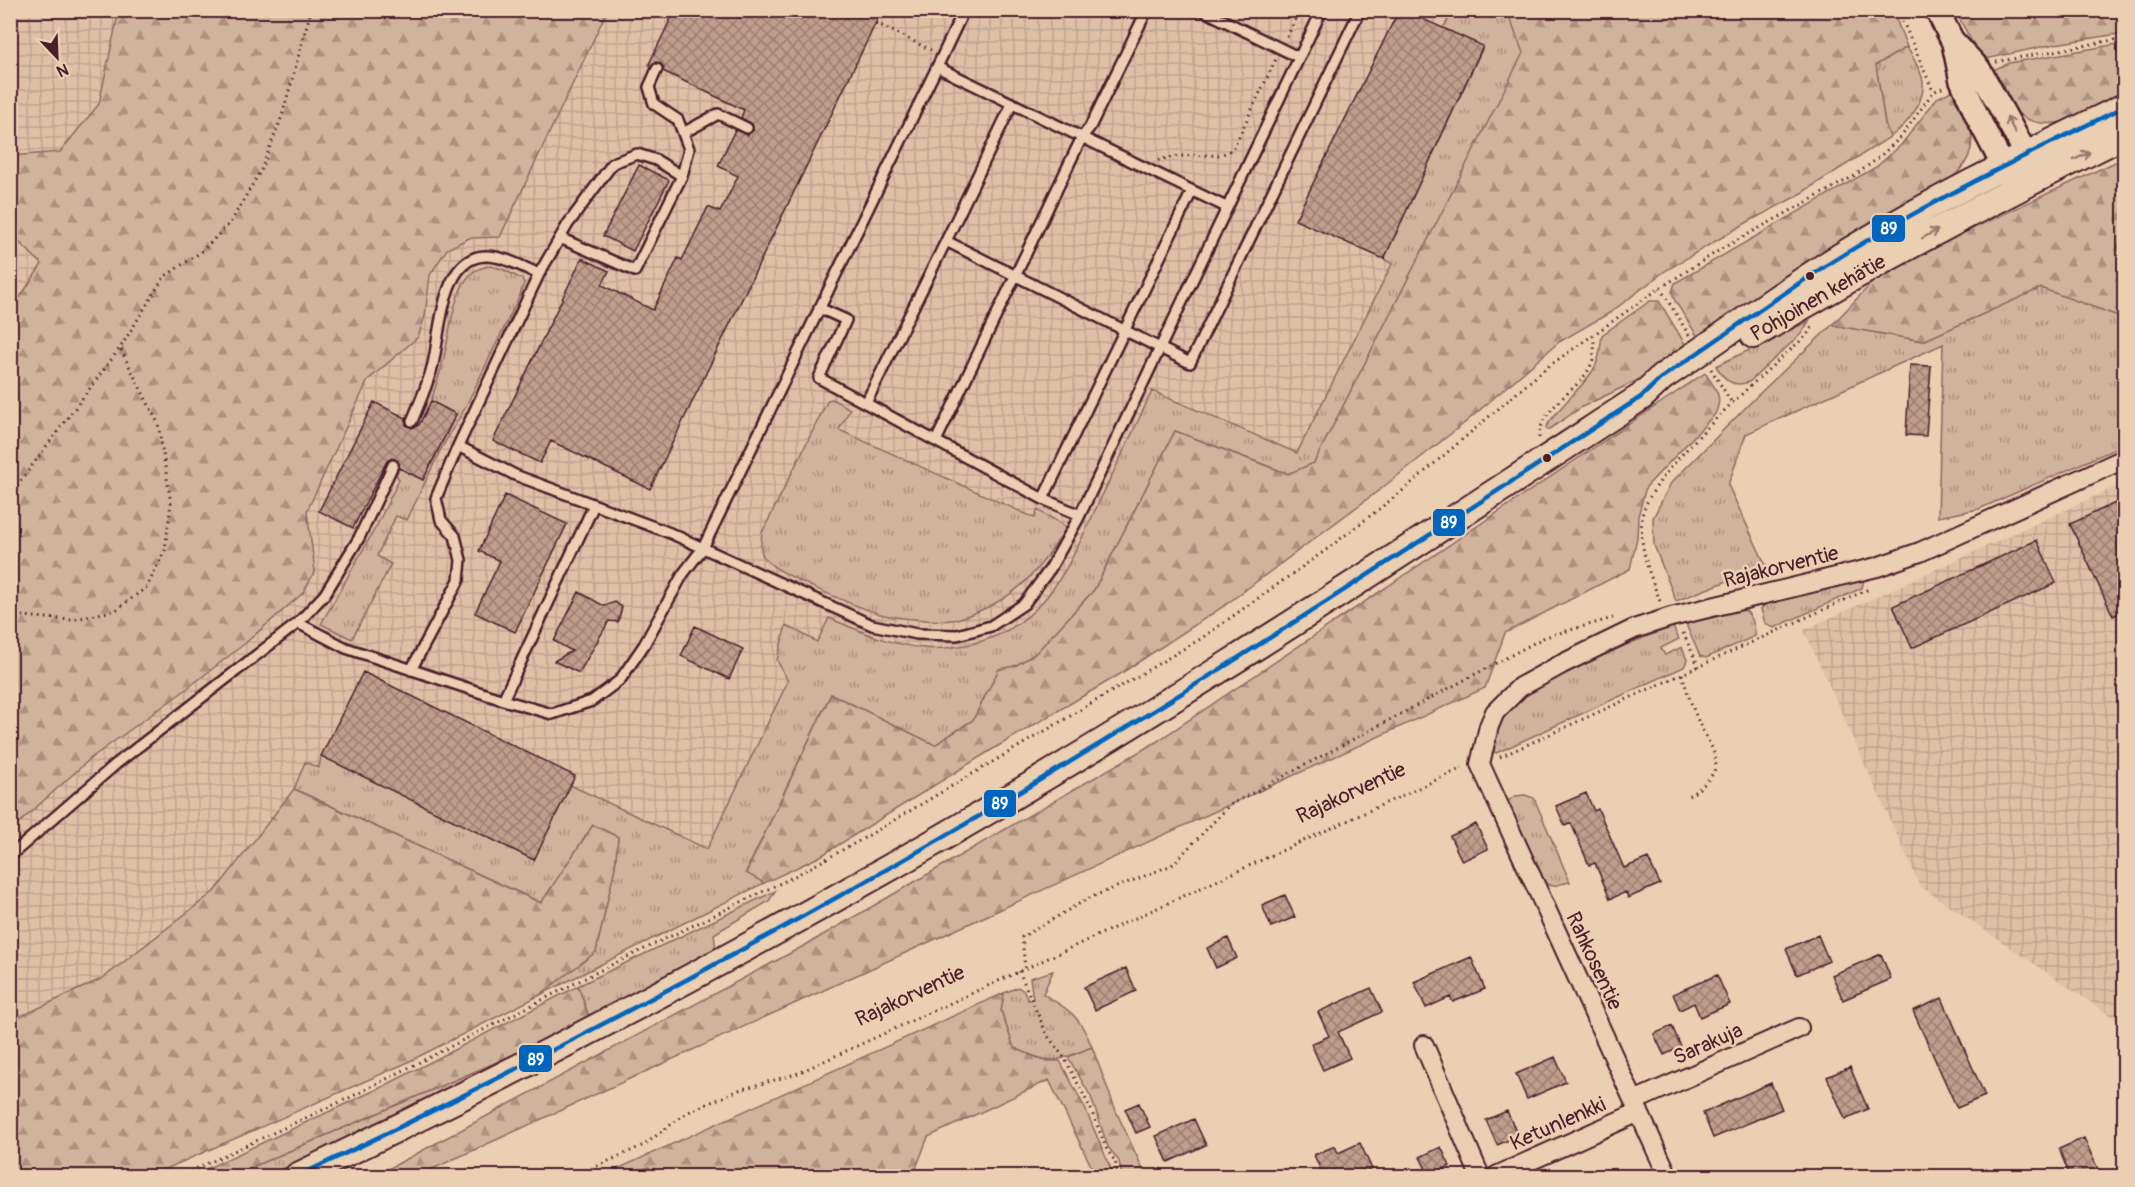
<svg xmlns="http://www.w3.org/2000/svg" width="2135" height="1187" viewBox="0 0 2135 1187" font-family="Pangolin,sans-serif">
<style>
.industrial{fill:url(#industrial-grid)}
.grass{fill:url(#grass-tufts);stroke:#8d6964;stroke-width:1.5}
.forest{fill:url(#forest-firs);stroke:#8d6964;stroke-width:1.5}
.building{fill:url(#building-cross-hatch);stroke:#4a1f2b;stroke-width:1.5}
.lines{fill:none;stroke-linecap:round;stroke-linejoin:round}
.service-casing{stroke:#4a1f2b;stroke-width:14}
.minor-casing{stroke:#4a1f2b;stroke-width:22}
.tertiary-casing{stroke:#4a1f2b;stroke-width:27}
.secondary-casing{stroke:#4a1f2b;stroke-width:30}
.path{stroke:#4a1f2b;stroke-width:3;stroke-dasharray:1.5 4.5;stroke-linecap:butt}
.service{stroke:#ebcfb2;stroke-width:9}
.minor{stroke:#ebcfb2;stroke-width:18}
.tertiary{stroke:#ebcfb2;stroke-width:22}
.secondary{stroke:#ebcfb2;stroke-width:26}
.bus-1-casing{stroke:#ebcfb2;stroke-width:9}
.bus-1{stroke:#0065bd;stroke-width:4.5}
.oneway{stroke:#9a776e}
.bus-dot{fill:#4a1f2b;stroke:#ebcfb2;stroke-width:2}
.labels{text-anchor:middle;dominant-baseline:central;stroke-width:5;stroke-linejoin:round;paint-order:stroke}
.street-label{font-size:21px;fill:#4a1f2b;stroke:#ebcfb2}
.line-badge{stroke:#ebcfb2;stroke-width:2}
.badge-label{font-size:16px;text-anchor:middle;font-weight:bold;fill:#fff}
</style>
<defs>
<pattern id="industrial-grid" width="8" height="8" patternUnits="userSpaceOnUse" patternTransform="scale(1.5)"><rect width="8" height="8" fill="#dec0a7"/><path d="M0 4h8M4 0v8" fill="none" stroke="#c0a590"/></pattern>
<pattern id="grass-tufts" width="24" height="20" patternUnits="userSpaceOnUse" patternTransform="scale(1.5)"><rect width="24" height="20" fill="#d0b39c"/><path d="M3 7l-1-3M5 7V3M7 7l1-3M15 17l-1-3M17 17v-4M19 17l1-3" fill="none" stroke="#ab917f"/></pattern>
<pattern id="forest-firs" width="22" height="20" patternUnits="userSpaceOnUse" patternTransform="scale(1.5)"><rect width="22" height="20" fill="#d0b39c"/><path d="M5 1l3.5 6h-7zM16 11l3.5 6h-7z" fill="#ab917f"/></pattern>
<pattern id="building-cross-hatch" width="8" height="8" patternUnits="userSpaceOnUse" patternTransform="scale(1.5)"><rect width="8" height="8" fill="#be9e8d"/><path d="M0 0l8 8M0 8l8-8" fill="none" stroke="#9c8073"/></pattern>
</defs>
<rect width="100%" height="100%" fill="#ebcfb2"/>
<filter id="ink" filterUnits="userSpaceOnUse"><feTurbulence type="fractalNoise" baseFrequency=".0167" numOctaves="2"/><feDisplacementMap in="SourceGraphic" scale="12" xChannelSelector="R" yChannelSelector="G"/><feConvolveMatrix kernelMatrix="1 2 1 2 8 2 1 2 1" color-interpolation-filters="sRGB"/></filter>
<g filter="url(#ink)">
<path class="industrial" d="M1526,10L1314,463L1094,590L746,873L11,1062L10,11Z
M2124,483V1025L1920,886L1804,630Z"/>
<path class="grass" d="M1454,11H1507L1524,53L1314,463L1289,474L1175,431L1094,590L1035,654L1015,666L999,670L973,720L935,745L831,694L746,872L764,883L538,996L596,951L615,867L618,837L593,825L542,903L294,789L305,762L319,768L321,756L570,785L707,849L788,681L777,660L786,625L817,642L829,618C860,631 890,645 924,648C938,650 952,647 965,645C1044,631 1068,567 1099,502C1117,465 1135,428 1152,391L1297,453L1392,264L1384,259L1483,47L1443,28Z
M1907,47C1912,56 1919,67 1922,77C1928,100 1907,125 1890,137L1885,124L1876,65Z
M490,266L502,269L522,279L524,283L520,295L465,408L441,449L407,520L396,516L377,556L391,564L352,639L350,638L321,624L377,525L399,480L396,474L400,468L423,480L456,415L431,401C435,388 440,374 443,361C450,336 452,295 469,276C475,269 481,268 490,266Z
M2041,288L2124,318V445L1979,509L1938,517L1943,344L1746,434L1728,485L1766,566L1676,601L1654,545L1653,518L1671,483L1759,394L1832,325L1923,341Z
M1809,321L1801,334L1749,382C1732,388 1725,380 1716,366Z
M832,399L850,409L839,430L1035,518L1037,510L1061,523L1066,528C1036,576 1013,602 957,619C941,623 897,618 880,614C858,607 778,575 765,559C759,551 761,542 762,533L828,400Z
M1864,580L1862,588L1774,628L1765,623L1761,609L1766,603Z
M1741,608C1751,612 1756,626 1755,636L1706,658L1700,656L1687,627L1688,622Z
M1673,627L1679,639L1661,648L1665,655L1682,647L1687,660L1684,667L1496,753L1494,751C1496,738 1498,726 1505,716C1523,690 1552,680 1578,667C1609,652 1640,638 1673,627Z
M1525,795L1534,798L1570,882L1552,886L1545,883L1507,802L1515,796Z
M775,891L769,901L714,934L716,950L589,1017L578,986Z
M1053,971L1043,994C1071,1011 1080,1016 1092,1047C1052,1063 1054,1065 1014,1048L1001,1011L1004,993L1018,987L1024,991L1028,1000L1033,999L1030,978Z
M518,1053L268,1176H231Z"/>
<path class="forest" d="M109,11H607L500,237L469,238L447,249L430,275L425,316L418,337L368,380L307,511L315,571L303,593L243,645L180,694L91,758L11,830V311L42,264L11,234V156L60,152L99,104L118,15Z
M1507,11H1893L1907,47L1876,65L1885,124L1890,137L1795,197L1746,223L1665,271L1611,312L1559,342L1467,421L1382,488L1224,606L1117,676L988,752L819,857L764,883L746,873L831,694L935,745L973,720L999,669L1015,666L1035,654L1094,590L1175,431L1288,474L1314,463L1523,53Z
M1955,11H2124V33L2055,44L1986,59L1979,54Z
M2124,43V96C2088,112 2043,144 2009,105C2003,97 1998,85 1993,76L1995,69L2009,63Z
M1955,89C1967,117 1984,144 1959,171C1952,180 1939,187 1930,194L1701,342L1675,301L1672,292L1675,283L1876,167L1901,145L1937,98Z
M2124,158V318L2041,288L1923,341L1832,325L1884,270Z
M1650,301H1659L1688,349L1640,379L1582,407L1548,430L1546,427C1559,406 1578,392 1592,372C1600,361 1600,348 1602,335Z
M1705,373C1715,388 1724,396 1715,414L1646,487L1638,516L1637,538L1630,569L1505,633L1485,688L417,1176H375L811,942L1156,742Z
M294,789L541,903L593,825L618,837L615,867L596,952L538,996L404,1064L150,1176H11V1021L103,978L216,890Z
M578,986L589,1017L518,1053L231,1176H191L384,1086Z
M1004,993L1001,1011L1014,1048L1045,1061H1060L1084,1106L1114,1176H1096L1049,1080L928,1137L913,1176H652L649,1167L626,1176H618L615,1170Z
M1092,1047L1116,1111L1146,1176H1122L1119,1161L1108,1147L1091,1097L1068,1057Z"/>
<path class="building" d="M675,10H882L650,489L551,441L540,463L493,441L582,258L609,271L602,285L653,310L678,258L682,260L708,207L720,212L738,176L718,166L735,130L747,135L753,130L752,124L741,118L744,110L663,71L664,68L660,63L656,62L651,66L649,64Z
M1399,10H1403L1483,46L1384,259L1295,220Z
M639,165L669,180L633,251L603,236Z
M1910,365L1931,366L1926,436L1906,435Z
M431,401L456,414L423,480L399,468L398,461L392,458L387,461L353,528L319,511L374,402L406,418V425L412,428L419,425Z
M505,495L567,524L515,632L475,613L500,561L479,551Z
M2124,499V611L2113,616L2070,524Z
M2037,540L2056,583L1912,648L1893,606Z
M579,592L604,606L615,602L622,607L618,622L609,621L579,673L554,661L572,651L554,641Z
M695,626L743,649L729,679L681,656Z
M363,672L575,776L534,860L321,756Z
M1586,793L1594,811L1598,809L1624,868L1648,858L1660,884L1628,898L1626,892L1610,899L1595,863L1589,865L1571,823L1565,826L1556,806Z
M1476,824L1488,849L1462,861L1450,836Z
M1285,895L1295,917L1271,927L1262,905Z
M1818,935L1829,961L1797,975L1786,949Z
M1228,938L1237,958L1216,968L1207,948Z
M1881,954L1891,979L1843,1000L1832,975Z
M1471,957L1485,989L1453,1002L1450,997L1426,1008L1414,982Z
M1126,968L1136,991L1095,1010L1084,987Z
M1717,975L1730,1004L1700,1017L1694,1003L1680,1010L1673,994Z
M1371,988L1382,1012L1338,1032L1350,1058L1323,1070L1311,1044L1329,1036L1318,1012Z
M1942,998L1985,1096L1957,1108L1913,1011Z
M1672,1026L1681,1047L1664,1055L1654,1034Z
M1555,1057L1566,1082L1527,1099L1516,1074Z
M1850,1067L1868,1109L1845,1119L1827,1077Z
M1771,1083L1782,1109L1713,1138L1703,1113Z
M1139,1103L1150,1127L1136,1133L1125,1109Z
M1507,1111L1518,1136L1497,1145L1486,1120Z
M1194,1119L1206,1145L1168,1162L1156,1136Z
M2084,1138L2101,1176H2070L2059,1149Z
M1360,1143L1372,1169L1355,1176H1337L1334,1170L1323,1175L1314,1155L1335,1146L1338,1153Z
M1441,1147L1450,1166L1429,1175L1420,1157Z"/>
<g class="lines">
<g class="service-casing">
<path id="service" d="M1202,10L1298,57
M937,67L964,10
M657,69L649,87L654,104L678,120L689,149L682,176
M683,133L718,114L747,128
M560,238L635,271L682,176L656,160L637,154L613,163L568,224L539,274L458,446L515,475L670,533L872,625L917,634L957,635L991,626L1024,604L1050,569L1078,519L1322,10
M946,241L1012,104
M819,308L846,320L819,378L1043,499L1192,191
M866,403L946,241L1190,363L1360,10
M412,421C420,402 428,384 433,364C440,334 441,274 472,259C493,249 520,266 539,274
M936,441L1082,137L1090,127L1147,10
M1043,499L1080,515
M298,623L325,594L359,538L393,465
M411,670L459,580L461,560L455,536L441,520L436,498L458,446
M503,700L594,505
M10,856L116,764L298,623L346,648L503,700L552,714L592,701L620,680L644,645L683,574L703,548L937,67L1226,207"/>
</g>
<g class="minor-casing">
<path id="minor" d="M1424,1045L1480,1176
M1634,1101L1799,1028
M1496,1176L1639,1112
M1668,1176L1480,764L1489,726L1495,712L1520,687L1562,664L1634,629L1671,617L1877,567L1920,552L2124,459"/>
</g>
<g class="tertiary-casing">
<path id="tertiary" d="M1937,10L1952,40L1979,69L2035,170
M1953,41L1961,79L1978,118L2011,181"/>
</g>
<g class="secondary-casing">
<path id="secondary" d="M1754,335C1874,262 1998,197 2124,135
M298,1176C488,1086 676,988 859,885C1127,735 1384,565 1641,397L1661,378C1716,341 1771,301 1827,265C1922,205 2023,156 2124,107"/>
</g>
<path class="path" d="M1898,10L1933,91
M876,23L931,50
M1287,37L1300,10
M1996,62L2124,38
M1158,160L1178,156L1221,155L1233,149L1276,59
M1660,288L1689,335
M1711,369L1732,403
M1539,438C1539,409 1577,391 1589,369C1595,358 1595,347 1593,336
M10,495L120,348L164,277L201,252L230,223L261,170L282,116L311,10
M1660,601C1649,573 1639,548 1642,517C1647,474 1771,367 1807,335L1813,325
M10,615L72,620L116,610L147,587L165,550L171,503L158,423L120,348
M1683,633L1699,667
M1682,674C1687,692 1693,710 1701,727C1706,738 1715,750 1716,762C1716,777 1698,791 1686,797
M1500,757L1871,588
M1025,968L1022,937L1089,898L1172,865L1230,805L1545,637L1613,618
M1019,971L1047,1035L1065,1059L1090,1107L1107,1150L1115,1161L1119,1176
M180,1176L353,1096L605,968L791,878L859,841L1202,638L1326,550L1401,492L1546,368L1660,288L1723,248L1854,176L1877,159L1901,137L1933,92L1944,87
M575,1176L644,1145L686,1113L739,1090L796,1074L1462,768"/>
<use href="#service" class="service"/>
<use href="#minor" class="minor"/>
<use href="#tertiary" class="tertiary"/>
<use href="#secondary" class="secondary"/>
<g class="bus-1-casing">
<path id="bus-1" d="M298,1176C488,1086 676,988 859,885C1127,735 1384,565 1641,397L1661,378C1716,341 1771,301 1827,265C1922,205 2023,156 2124,107"/>
</g>
<use href="#bus-1" class="bus-1"/>
</g>
<defs><path id="oneway-shaft" d="M-6 0H5M1.5-3L5.5 0L1.5 3" fill="none" stroke-width="1.6" stroke-linecap="round" stroke-linejoin="round" transform="scale(1.5)"/></defs>
<g class="oneway">
<use href="#oneway-shaft" transform="translate(2011 125) rotate(-118)"/>
<use href="#oneway-shaft" transform="translate(2082 156) rotate(-26)"/>
<use href="#oneway-shaft" transform="translate(1930 234) rotate(-28)"/>
</g>
</g>
<g class="bus-dot">
<circle cx="1810" cy="276" r="5"/>
<circle cx="1547" cy="458" r="5"/>
</g>
<g class="labels">
<g class="street-label">
<text transform="translate(1818 298) rotate(-30)">Pohjoinen kehätie</text>
<text transform="translate(1781 567) rotate(-14)">Rajakorventie</text>
<text transform="translate(1351 793) rotate(-25)">Rajakorventie</text>
<text transform="translate(1594 961) rotate(65)">Rahkosentie</text>
<text transform="translate(910 996) rotate(-25)">Rajakorventie</text>
<text transform="translate(1708 1044) rotate(-24)">Sarakuja</text>
<text transform="translate(1558 1124) rotate(-24)">Ketunlenkki</text>
</g>
</g>
<g class="line-badge">
<rect x="1871" y="214" width="35" height="29" rx="6" fill="#0065bd"/>
<rect x="1432" y="508" width="34" height="29" rx="6" fill="#0065bd"/>
<rect x="983" y="789" width="34" height="29" rx="6" fill="#0065bd"/>
<rect x="518" y="1044" width="35" height="29" rx="6" fill="#0065bd"/>
</g>
<g class="badge-label">
<text x="1889" y="234">89</text>
<text x="1449" y="528">89</text>
<text x="1000" y="809">89</text>
<text x="536" y="1065">89</text>
</g>
<rect width="2135" height="1187" fill="none" stroke="#ebcfb2" stroke-width="36"/>
<rect x="18" y="18" width="2099" height="1151" fill="none" stroke="#4a1f2b" stroke-width="2" filter="url(#ink)"/>
<g transform="translate(57 57) rotate(157)" stroke="#ebcfb2" stroke-width="4.5" paint-order="stroke">
<path d="M0-4.5L10 22L0 15L-10 22Z" fill="#4a1f2b"/>
<text y="-9" font-size="16" font-weight="bold" text-anchor="middle" fill="#4a1f2b">N</text>
</g>
</svg>
